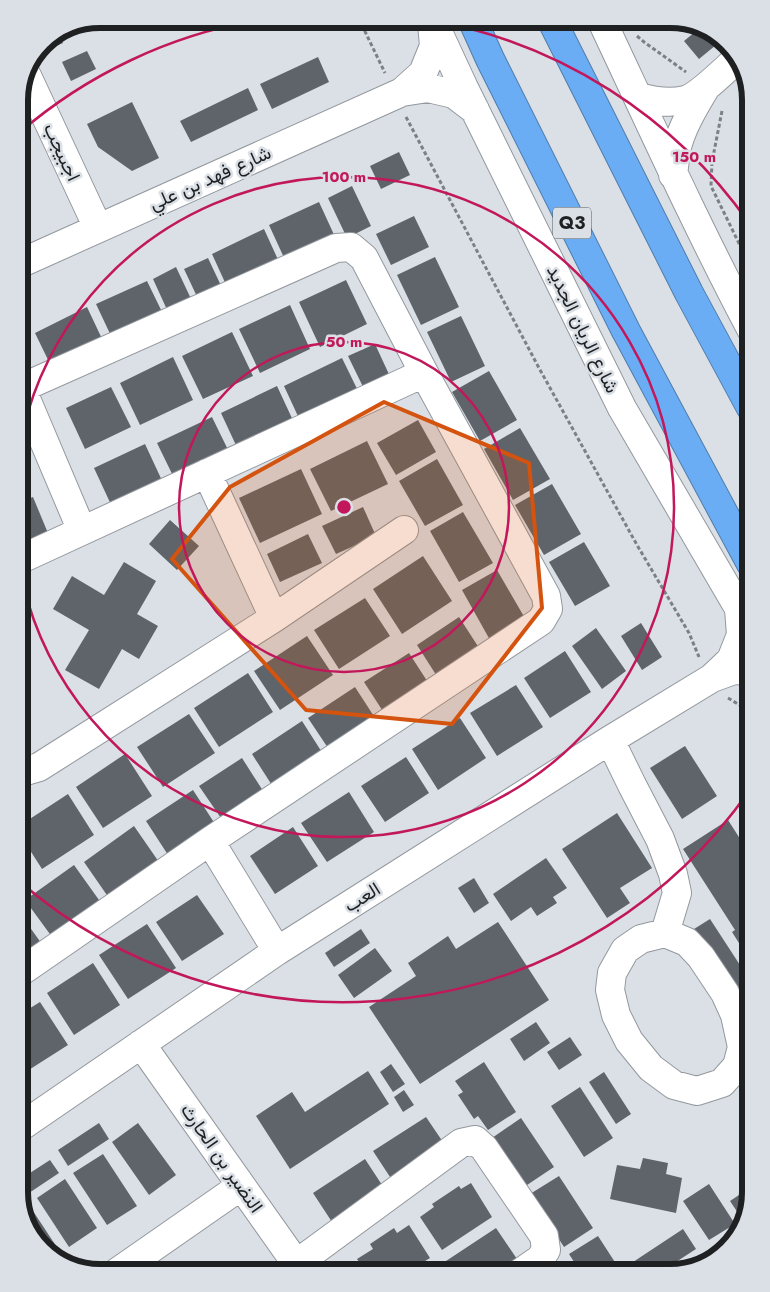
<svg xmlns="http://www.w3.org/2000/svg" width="770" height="1292" viewBox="0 0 770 1292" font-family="Jost,Vazirmatn,sans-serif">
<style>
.building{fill:#5f646a}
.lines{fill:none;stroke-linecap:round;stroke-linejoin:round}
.minor-casing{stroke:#93989e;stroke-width:30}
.highway-casing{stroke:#507caa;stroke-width:30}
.path{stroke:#7c8084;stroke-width:3;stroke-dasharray:4 2.5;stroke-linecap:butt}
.minor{stroke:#fff;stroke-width:28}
.highway{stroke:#6badf4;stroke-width:28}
.marked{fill:#d4530e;fill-opacity:0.2;stroke:#d4530e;stroke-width:4;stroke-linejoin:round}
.ring{fill:none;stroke:#c2185b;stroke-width:2.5}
.labels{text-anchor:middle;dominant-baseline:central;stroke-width:5;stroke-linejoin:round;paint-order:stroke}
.shield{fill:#dae0e6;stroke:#565a5d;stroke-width:1}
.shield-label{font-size:18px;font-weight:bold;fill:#1e2022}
.street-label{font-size:19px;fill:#1e2022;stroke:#dae0e6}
.rim{fill:none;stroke:#1e2022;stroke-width:6}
.centre{fill:#c2185b;stroke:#dae0e6;stroke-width:2.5}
.ring-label{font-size:15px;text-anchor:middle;font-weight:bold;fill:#c2185b;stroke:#dae0e6;stroke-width:5;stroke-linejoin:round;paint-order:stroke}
</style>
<rect width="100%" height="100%" fill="#dae0e6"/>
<path class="building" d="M701,27L703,28L716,45L699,59L684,41Z
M60,35L63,43L47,50L43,42Z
M87,51L96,69L71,81L62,62Z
M318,57L329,82L272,109L260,84Z
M248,88L258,110L191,142L180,121Z
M132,102L159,158L132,171L98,147L87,124Z
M399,152L410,175L381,189L370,166Z
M352,186L371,226L347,238L328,198Z
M319,202L336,239L286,262L269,225Z
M414,216L429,247L391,265L376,234Z
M264,229L280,264L228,289L212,254Z
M435,257L459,307L421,325L397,275Z
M208,258L224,292L200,303L184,269Z
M176,267L193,303L169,314L153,279Z
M346,280L367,324L320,347L299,302Z
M147,281L164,316L113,340L96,304Z
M290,305L310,349L260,373L239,329Z
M87,307L104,343L52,368L35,333Z
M461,316L485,366L451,382L427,332Z
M232,332L253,376L203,399L182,356Z
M375,344L393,383L367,395L348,356Z
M173,357L193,400L140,425L120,383Z
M342,358L362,399L303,427L284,386Z
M489,371L517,420L480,441L452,392Z
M277,386L297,429L241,456L221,413Z
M111,387L131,427L85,449L66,408Z
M212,417L232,458L177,484L157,443Z
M418,420L436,452L396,475L377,443Z
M520,428L550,479L513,500L484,449Z
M367,441L388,484L331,511L310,469Z
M145,444L165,487L114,511L94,468Z
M437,459L463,505L425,526L399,481Z
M301,469L322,514L260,543L239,498Z
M552,484L581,534L544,555L515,505Z
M33,497L50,538L19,550V502Z
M363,507L376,536L336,554L322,526Z
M463,512L493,563L459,582L430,531Z
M170,520L199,546L177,570L149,544Z
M308,534L322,563L280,582L267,554Z
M584,542L610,586L575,606L549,562Z
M423,556L452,601L402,634L373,589Z
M124,562L156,581L137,614L158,626L139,659L122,649L99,689L65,670L89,630L53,609L72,576L104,595Z
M497,570L526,620L490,640L462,590Z
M365,598L390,636L339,669L314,630Z
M459,617L483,654L440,681L417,645Z
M641,623L662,657L642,670L621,636Z
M596,628L626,671L602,689L572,646Z
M307,636L333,675L280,710L254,671Z
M565,651L591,692L550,718L524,678Z
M409,653L431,687L386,716L364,682Z
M248,673L273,712L219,747L194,708Z
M516,685L543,727L497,756L470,713Z
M355,687L377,721L330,751L308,718Z
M189,714L215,753L163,787L137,747Z
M460,718L486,758L438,790L412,749Z
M302,721L325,757L275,790L252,754Z
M685,746L717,796L682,819L650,768Z
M125,754L152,796L103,828L76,787Z
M406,757L429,793L385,822L361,786Z
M242,758L265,794L223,821L199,786Z
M193,790L217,827L170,858L146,821Z
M349,792L374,832L327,862L301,823Z
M68,794L94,835L42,869L19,833V826Z
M617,813L652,868L620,888L630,903L607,918L562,849Z
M728,820L744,845L751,841V962L732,932L735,930L683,849Z
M134,826L161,865L111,901L84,862Z
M293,827L318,866L275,894L250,856Z
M546,858L567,888L553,897L557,903L537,916L531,907L511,921L493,894Z
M74,865L104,907L55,941L25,900Z
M474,878L489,903L474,913L458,888Z
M197,895L224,934L182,961L156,922Z
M19,912L44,947L19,964Z
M710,919L751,982V1016L694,929Z
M498,922L549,1000L420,1084L369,1007L416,976L408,963L448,936L456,949Z
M147,924L176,968L128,999L99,955Z
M361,929L370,943L334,967L325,953Z
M375,948L392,971L354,998L338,975Z
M93,963L120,1005L74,1035L47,993Z
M40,1002L68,1045L24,1073L19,1066V1015Z
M536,1022L550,1043L524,1061L510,1039Z
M570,1037L582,1055L559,1070L547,1052Z
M484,1062L516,1112L488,1130L478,1116L474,1119L458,1095L463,1092L455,1081Z
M391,1064L405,1084L393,1092L380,1072Z
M368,1071L389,1104L290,1169L256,1116L292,1092L305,1112Z
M604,1072L631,1114L616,1124L589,1082Z
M580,1087L613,1138L584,1157L551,1106Z
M404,1090L414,1105L403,1112L394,1097Z
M426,1117L445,1145L392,1180L373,1151Z
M521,1118L554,1167L524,1187L492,1138Z
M99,1123L109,1139L68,1166L58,1150Z
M138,1123L176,1175L149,1195L112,1142Z
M103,1154L137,1206L107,1225L73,1173Z
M643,1158L668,1163L666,1174L682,1178L676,1213L610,1199L617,1165L640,1169Z
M365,1159L384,1188L332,1222L313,1193Z
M50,1160L59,1173L20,1199L19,1193V1180Z
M559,1176L593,1228L564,1247L530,1194Z
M65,1179L97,1228L69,1247L37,1198Z
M471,1183L492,1217L442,1250L420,1217L434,1207L432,1204L459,1186L461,1189Z
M709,1184L735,1224L709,1240L683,1201Z
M751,1187V1193L744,1218L742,1219L730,1201Z
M31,1208L62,1255L54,1260L27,1228L23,1213Z
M409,1225L430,1258L406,1273H366L357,1259L373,1249L370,1244L394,1228L397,1233Z
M496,1228L517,1259L506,1266L509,1271L505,1273H454L446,1261Z
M741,1228L738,1237L713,1259L707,1251Z
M683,1229L696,1249L659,1273H636L630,1264Z
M598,1236L622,1273H573L570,1269L576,1265L569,1254Z
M439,1265L445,1273H426Z"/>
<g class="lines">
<g class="minor-casing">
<path id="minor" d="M432,19L464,88L622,408L748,624
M601,19C650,123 697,227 751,329
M27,76L98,228
M402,92L428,88L454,94L475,110
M638,97C653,101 669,104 685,100C698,97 727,68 738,58
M673,175C674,167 675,159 676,151C681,128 694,107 706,87
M19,264L402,92L423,73L434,46L432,23
M21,387L82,531
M207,473L274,618
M19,560L424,373
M712,678L734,670L751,671
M610,740L632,785L660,839L673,874L677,893L665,933
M19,772H22L39,767L274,618L404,530
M210,841L277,951
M665,933L687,942L701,957L725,993L735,1015L742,1047L737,1066L722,1083L697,1091L674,1085L651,1068L629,1041L616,1015L610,990L612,973L625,950L641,939Z
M19,973L210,841L541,621L548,609L546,596L424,373L364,258L351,247L336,248L19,389
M141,1044L303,1273
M19,1128L277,951L610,740L712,678L731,660L741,635L739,609
M296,1264L461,1143L475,1140L484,1148L544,1236L546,1250L540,1259L520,1273
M116,1273L241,1186"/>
</g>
<g class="highway-casing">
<path id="highway" d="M472,19L490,59L626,331L751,564
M551,19L689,293L751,408"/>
</g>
<path class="path" d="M359,19L385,73
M637,36L644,42L686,72
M722,111L712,162L711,186L751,268
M406,117L539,368L637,545L689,633L699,657
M728,698L751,712"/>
<use href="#minor" class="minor"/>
<use href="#highway" class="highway"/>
</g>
<path class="marked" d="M384,402L529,463L542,608L452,724L306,710L172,559L230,487Z"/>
<g class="ring">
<circle cx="344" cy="507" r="165"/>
<path d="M19 450A330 330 0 1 1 19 564"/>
<path d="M749 791A495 495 0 0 1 19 881M19 133A495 495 0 0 1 258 20M430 20A495 495 0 0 1 749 223"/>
</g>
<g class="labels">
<rect class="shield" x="553" y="207.5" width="38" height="31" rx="4"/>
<g class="shield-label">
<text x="572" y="223">Q3</text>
</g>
<g class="street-label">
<text transform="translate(62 152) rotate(65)">اجبيجب</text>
<text transform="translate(210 178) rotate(-24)">شارع فهد بن علي</text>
<text transform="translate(583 329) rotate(64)">شارع الريان الجديد</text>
<text transform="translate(362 897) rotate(-32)">العب</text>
<text transform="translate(222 1158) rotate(55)">النضير بن الحارث</text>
</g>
</g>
<path d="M0 0H770V1292H0ZM100 28H670A72 72 0 0 1 742 100V1192A72 72 0 0 1 670 1264H100A72 72 0 0 1 28 1192V100A72 72 0 0 1 100 28Z" fill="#dae0e6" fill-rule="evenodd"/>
<path class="rim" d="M100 28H670A72 72 0 0 1 742 100V1192A72 72 0 0 1 670 1264H100A72 72 0 0 1 28 1192V100A72 72 0 0 1 100 28Z"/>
<circle cx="344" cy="507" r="8" class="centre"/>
<g class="ring-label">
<text x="694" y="162">150 m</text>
<text x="344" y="182">100 m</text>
<text x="344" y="347">50 m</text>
</g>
</svg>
